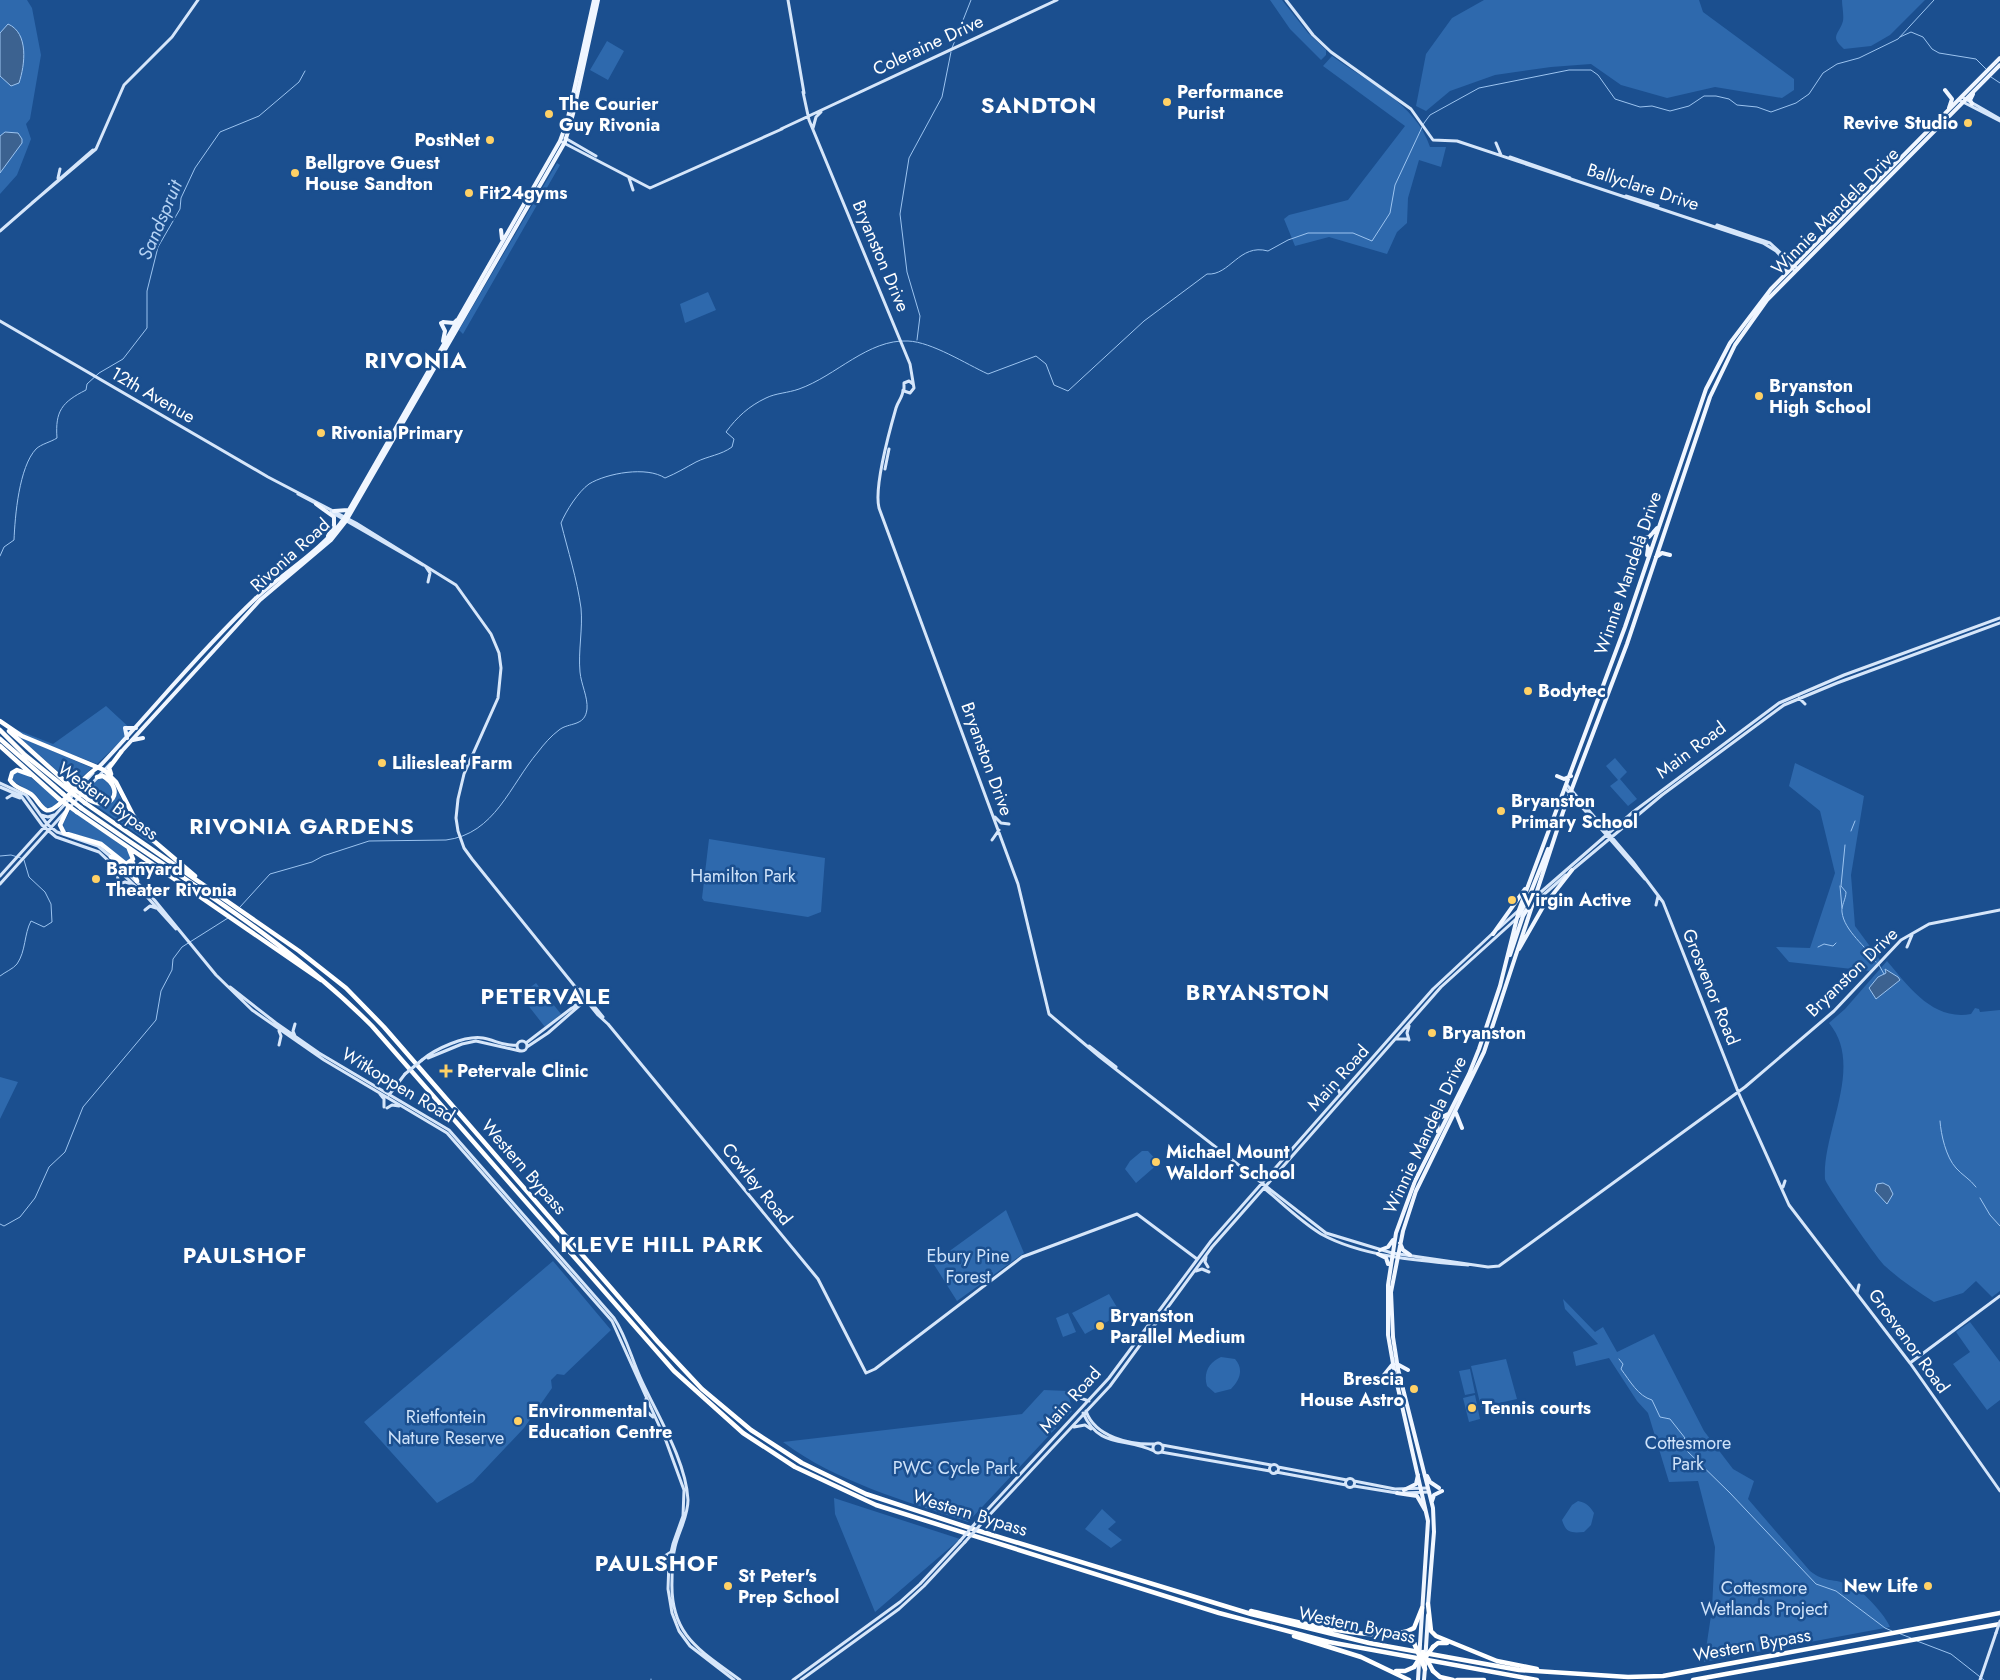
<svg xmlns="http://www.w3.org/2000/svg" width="2000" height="1680" viewBox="0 0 2000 1680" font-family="Jost,sans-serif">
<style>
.green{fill:#2e69ad}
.water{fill:#3c6290;stroke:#9cc4f0}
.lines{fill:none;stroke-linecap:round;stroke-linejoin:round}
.stream{stroke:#9cc4f0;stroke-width:1}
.secondary{stroke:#d6e6fa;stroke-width:3}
.primary{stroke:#f0f6ff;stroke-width:4}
.highway{stroke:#fff;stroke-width:4.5}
.secondary-bridge{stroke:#d6e6fa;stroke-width:3}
.primary-bridge{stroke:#f0f6ff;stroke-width:4}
.highway-bridge{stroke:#fff;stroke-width:4.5}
.poi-dot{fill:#ffd166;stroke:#1b4f8f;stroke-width:2}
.labels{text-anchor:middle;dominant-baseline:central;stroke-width:5;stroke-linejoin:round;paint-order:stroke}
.street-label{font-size:18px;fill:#fff;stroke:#1b4f8f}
.poi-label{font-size:18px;font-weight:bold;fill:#fff;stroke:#1b4f8f;text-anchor:start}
.park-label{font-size:18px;fill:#cfe3fa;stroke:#1b4f8f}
.water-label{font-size:19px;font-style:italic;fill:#b5d3f5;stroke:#1b4f8f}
.district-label{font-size:22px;font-weight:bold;letter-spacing:1px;fill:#fff;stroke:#1b4f8f}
</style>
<rect width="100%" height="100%" fill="#1b4f8f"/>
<path class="green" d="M0,0H27L32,8L41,55L30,119L26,124L31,139L17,175L0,194Z
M1270,0H1282L1308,33L1326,50V55L1321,60L1290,29Z
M1484,0H1699L1703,12L1794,79V90L1782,98L1715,87L1667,98L1621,85L1591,64L1551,67L1495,75L1450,91L1426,111L1416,106L1426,54L1452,18Z
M1842,0H1925L1890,35L1871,46L1844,49C1829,36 1839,35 1843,21C1844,15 1842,6 1842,0Z
M607,41L624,51L608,80L590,70Z
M1332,56C1367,82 1416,103 1430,147H1446L1441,167L1419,160L1408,198L1407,223L1397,232L1387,254L1329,237L1295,246L1284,219L1289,215L1348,200L1405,126L1323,66Z
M557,163L560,165L463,334L459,330Z
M708,292L716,310L685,323L680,304Z
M106,706L132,730L97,764L27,737L12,728L53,744Z
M18,736L92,768L73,785Z
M1615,758L1627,772L1620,779L1637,799L1628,806L1610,786L1618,780L1606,766Z
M1795,763L1864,796L1851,875L1855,926L1880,960L1870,971L1789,962L1776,947L1810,948L1835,873L1820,811L1789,786Z
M21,770L59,800L53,807L46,808L36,795L13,781V774Z
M99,778L105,780L112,788L111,798L103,802L94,800L85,793Z
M116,788L131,819L156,847L95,805H106L112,802Z
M71,809L125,848L129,852L131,859L125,862L101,842L65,831L63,824Z
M709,839L825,858L821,912L808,917L704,901L702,898Z
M1887,961C1909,987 1933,1021 1971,1014L1975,1008L1979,1009L1980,1012L2000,1010V1291L1992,1297L1976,1281L1963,1293L1934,1302C1917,1291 1900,1280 1885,1266C1878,1260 1826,1185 1825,1179C1822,1131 1865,1066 1829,1023L1845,1009Z
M536,983L561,1014L545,1027L520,995Z
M0,1077L18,1082L0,1119Z
M1142,1151H1148L1159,1163L1136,1183L1125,1169L1130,1161Z
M1006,1210L1024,1253L957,1301L933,1263Z
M553,1261L611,1330L564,1375L557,1374L551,1380L552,1388L524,1428L473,1482L437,1503L364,1422Z
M1109,1294L1121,1314L1085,1334L1072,1313Z
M1563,1299L1595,1332L1603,1327L1617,1352L1654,1334L1704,1431L1733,1469L1754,1481L1748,1499L1810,1571C1825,1583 1834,1578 1850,1585C1862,1589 1886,1616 1890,1627L1704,1662L1712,1609L1715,1547L1698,1481L1669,1482L1648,1413L1637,1401L1609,1358L1576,1366L1573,1352L1598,1344L1565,1309Z
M1068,1313L1076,1332L1063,1337L1056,1318Z
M1970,1322L2000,1362V1400L1987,1410L1953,1364L1970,1352L1956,1332Z
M1221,1357L1235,1359C1244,1369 1240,1380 1231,1389L1215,1393L1207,1386C1203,1373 1209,1362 1221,1357Z
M1506,1359L1517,1399L1481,1407L1471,1366Z
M1470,1369L1475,1393L1465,1395L1459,1371Z
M1044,1390L1068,1391L1072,1411L968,1522C906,1501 836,1482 783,1442L1022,1414Z
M1475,1395L1480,1419L1469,1422L1463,1398Z
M834,1498L960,1539L875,1612L835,1514Z
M1578,1501C1586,1503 1589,1505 1594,1513L1591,1525L1584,1532C1571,1533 1566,1533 1562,1520L1572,1505Z
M1102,1509L1116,1522L1108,1529L1122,1540L1111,1548L1085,1529Z"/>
<path class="water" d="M8,24C29,33 25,65 19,83L11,86L0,76V33Z
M5,132L18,133L22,139V143L0,173V136Z
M1885,969L1898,977L1900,980L1876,999L1869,988L1878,977L1886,973Z
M1883,1183L1889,1186L1893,1194L1887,1204L1875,1191L1877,1184Z"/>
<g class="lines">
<path class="stream" d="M1900,37L1911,32L1923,37L1932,49L1939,53L1976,59L1986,69
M952,48L971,0
M1991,77L2000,83
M917,340L920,316L907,272L900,214L909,158L942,97L951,52
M0,556L4,547L14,540C15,516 19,467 36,449C41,444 51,442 57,438C55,411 62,402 86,390L87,384L99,373L123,359L147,328V291L158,247L180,209L181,198L195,168L220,132L259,116L299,82L305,71
M1851,831L1855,821
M1845,845L1841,886L1846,892C1846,899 1841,906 1842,912C1844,931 1867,947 1876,962
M0,856L11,855L21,858
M1840,886L1842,908
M240,907L270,874L312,862L323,856L369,841L446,840C495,834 510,785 538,752C544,744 551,736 559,730C569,722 585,727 587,709C588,697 581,684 580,672C578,651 583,629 581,608C577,579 568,551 561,523C566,511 578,492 589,484C607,473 647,466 665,478C677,473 685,468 696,462C708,456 721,455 732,447L734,439L726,432C737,417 749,406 766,398C776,393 788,393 799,389C836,376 868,339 908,341C932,342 966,364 988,374L1036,356L1046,364L1054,385L1068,391L1144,321L1207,274C1230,276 1239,243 1268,251L1288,240L1308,233H1353L1372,241L1390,213L1395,185L1424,123L1430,115L1479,88L1569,70H1591L1598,75L1615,99L1640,107L1652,106L1670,111L1689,106L1704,96H1716L1729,99L1737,105L1757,107L1771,112L1796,103L1809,94L1823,73L1837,64L1859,58L1898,39L1934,0
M1818,947L1824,944L1833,946L1836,943
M1879,965L1884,974
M0,976C5,972 13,969 17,964C26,951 24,934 31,921L44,927L52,922L51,904L45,892L29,877L24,860
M1940,1121C1941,1135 1946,1157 1956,1168C1962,1175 1970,1179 1976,1187
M1980,1198L1990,1215L2000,1226
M0,1224L4,1226L20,1217L35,1198L49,1167L65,1152L83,1107L156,1020L161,991L172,970L173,959L182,947L228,918
M1619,1359L1623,1364L1621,1369C1630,1381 1638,1396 1652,1400L1660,1417L1670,1419L1685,1438L1681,1441L1684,1448L1730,1493L1816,1584L1836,1591L1885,1628L1892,1631
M1898,1633L1911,1638
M1917,1641L1951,1654L1984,1680
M651,1680V1679"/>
<path class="secondary" d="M788,0L804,93
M1286,0L1313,35L1331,52L1411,109L1433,140L1457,141L1763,243L1776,251L1795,271
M803,92L809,120L910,364L914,388L910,393L904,391V383L909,381L913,384
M1962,97L2000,119
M1959,100L2000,121
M813,128L816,117L821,112
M781,129L1057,0
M565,138L596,156
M560,141L650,188L782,129
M1496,143L1501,155
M1510,157L1570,178
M58,178L60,169
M629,178L633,190
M1626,196L1658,206
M32,203L96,149L124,85L172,37L198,0
M1717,225L1770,243L1798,269
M0,231L93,150
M0,321L268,477L356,523L456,585L491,634L499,653L501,668L498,698L464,774L458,799L456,818L458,831L464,848L472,859L598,1015L609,1025
M903,390C903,397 898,401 896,408C890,429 874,488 879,508L1018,884L1049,1014L1100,1057L1326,1233L1392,1253L1488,1267L1499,1266L1745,1087L1834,1011L1901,940L1929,924L2000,910
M885,469L889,449
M298,494L317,504
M331,512L423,565
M426,567L430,573L428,582
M1799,698L1805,704
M0,783L26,795L47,824L57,832L98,846L112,858
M1567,785L1633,862L1663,902L1739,1094L1789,1205L1910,1363L2000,1491
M0,787L21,796L42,825L56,837L99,852L148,898L176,929
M1566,789L1645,879
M7,798L12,795L20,798
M69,808L111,763
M41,815L48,817L54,815
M995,817L1001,823L1009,824
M992,840L999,830
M120,866L152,897L216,975L252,1010L324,1060L447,1133L612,1321L666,1441L684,1490L683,1516L673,1544L669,1561L668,1589L672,1613L679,1631L690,1646L734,1680
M1571,871L1662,795L1784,705L1837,683L2000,623
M0,876L93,773
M0,884L65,812
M117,885L125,882L132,884
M112,890L118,879L116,870
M1533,904L1566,875
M1526,905L1633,812L1779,703L1844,675L2000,618
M1656,905L1658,896
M145,910L150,906L156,908
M1498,929L1519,910
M1907,947L1912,935
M230,987L276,1023L319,1053L449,1130L614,1318C626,1336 631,1357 640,1377C656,1413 686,1460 688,1500C688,1517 679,1530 675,1547C672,1558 672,1569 672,1581C670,1636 701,1651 740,1680
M580,989L603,1017
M295,1024L293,1031L295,1036
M608,1024L818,1279L866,1373L875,1369L1022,1257L1137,1214L1197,1259
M1409,1026L1407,1033L1409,1040
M279,1031L281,1036L279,1045
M1397,1039H1408
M517 1046a5 5 0 1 1 10 0a5 5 0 1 1-10 0Z
M526,1043L585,998
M1089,1046L1116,1067
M527,1047L548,1033L587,999
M428,1058L462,1044L476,1041L520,1051
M422,1060C435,1049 465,1035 483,1038C495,1040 505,1047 517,1045
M1337,1086L1340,1094
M380,1094L384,1099V1107
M389,1095L405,1074
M387,1108L392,1105L399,1106
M1783,1187L1785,1181
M1264,1188C1282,1203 1301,1222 1321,1234C1363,1257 1421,1261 1468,1265
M1206,1257L1205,1262L1208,1267
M1196,1271L1202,1269L1209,1272
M1857,1293L1859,1285
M1910,1363L2000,1296
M1080,1398L1089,1401
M1086,1411C1095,1437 1130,1445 1155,1444
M639,1413L645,1405L646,1399
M1083,1413C1099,1449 1125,1437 1154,1451
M638,1414L647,1412L653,1417
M1074,1427L1085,1425L1091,1429
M1153 1448a5 5 0 1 1 10 0a5 5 0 1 1-10 0Z
M1162,1445L1271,1465
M1161,1452L1270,1471
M1269.5 1469a4.5 4.5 0 1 1 9 0a4.5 4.5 0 1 1-9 0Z
M1278,1467L1347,1480
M1276,1472L1346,1485
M1345.5 1483a4.5 4.5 0 1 1 9 0a4.5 4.5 0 1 1-9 0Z
M1354,1481L1395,1489L1428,1488
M1354,1486L1397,1493
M1404,1493L1429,1492
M978,1520L1109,1378L1211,1241L1433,989L1493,933
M982,1523L1110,1386L1212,1247L1441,987L1526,910
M657,1561L671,1552
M657,1562L664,1563L668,1569
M793,1680L900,1602L920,1584L960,1541
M801,1680L899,1609L924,1586L965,1542
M1980,1680L1996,1633"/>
<path class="primary" d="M1945,90L1952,99L1949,108
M1972,104L1970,100L1973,94
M501,230L502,239
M1786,257L1794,260L1801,259
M1786,273L1787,262
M443,322L454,323L457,320
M441,323L445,331L443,341
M316,504L334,517V525L328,536
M334,511L348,510
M1635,538L1649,537L1657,528
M1645,543L1648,548L1647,555
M1656,557L1662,553L1670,555
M127,738L125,728H136
M133,740L143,738
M121,752L260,600L331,540L346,521L565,142L573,114L598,0
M99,767C151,712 200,651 255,599C285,571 322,551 345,517L560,141L567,122L594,0
M1557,776L1564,779L1571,776
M1520,913L1528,899L1548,849
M1493,934L1525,889
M1519,949L1543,907L1572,870
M1510,955L1523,916L1531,903
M1456,1113L1462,1128
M1431,1116L1442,1117L1448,1114
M1433,1117L1437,1122L1438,1132
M1400,1243L1403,1250L1410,1255
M1380,1250L1388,1247L1393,1240
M1378,1254L1386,1258L1388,1264
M1397,1364L1408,1370
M1384,1375L1392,1365
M1384,1378L1396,1385
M1427,1476L1430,1482L1439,1488
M1404,1490L1416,1484L1418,1475
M1397,1493L1417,1496L1425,1510
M1432,1501L1434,1495L1442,1491
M1428,1605L1434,1532L1433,1508L1398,1369L1393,1337L1391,1292L1403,1231L1416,1191L1484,1052L1563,812L1627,644L1710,397L1735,345L1767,300L2000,65
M1420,1644L1428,1521L1395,1375L1388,1335V1285L1396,1233L1415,1181L1469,1074L1479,1049L1500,986L1519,910L1625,627L1706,389L1730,343L1771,289L2000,58
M1426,1647L1428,1615
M1418,1680L1419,1663
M1424,1680L1425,1668"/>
<path class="highway" d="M0,721L22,736L104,770L116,782L133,815L148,836L195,876
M0,730L25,755L67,789
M9,731L69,785
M0,739L63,794
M0,746L59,799
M111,774L109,768L121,752
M31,775L17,770L12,773L10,780C15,789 25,789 32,795C37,799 40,807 46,810C57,815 85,772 99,767
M88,799C111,813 126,790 103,776L97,777
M85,803L299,951L346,988L384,1027L658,1342L702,1389L751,1430L802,1463L866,1494L976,1530L1251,1614L1369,1643L1519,1670L1628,1677L1663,1676L2000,1613
M68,808L60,825L64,833L101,844L126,864L133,859L129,849
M81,808C180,878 286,939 372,1026L674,1371L743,1433L795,1467L876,1505L1219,1613L1329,1642L1537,1680
M77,812L321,980
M111,857L122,865
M136,869L134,874L137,881
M127,871L133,863
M129,874L141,864L152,865
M1428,1604L1431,1631L1436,1636L1497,1661L1537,1669
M1251,1611C1286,1619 1384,1647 1414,1628L1422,1608
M1400,1634L1406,1636L1414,1643
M1294,1636L1361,1657L1409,1680
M1433,1647L1438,1643H1447
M1396,1671H1405L1414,1667
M1433,1671L1440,1677L1453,1680
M1457,1680H1484
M1693,1680L2000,1624"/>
<path class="secondary-bridge" d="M405,1074L422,1060
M960,1541L978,1520
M965,1542L982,1523
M1996,1633L2000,1621"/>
<path class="primary-bridge" d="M1419,1663L1420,1644
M1425,1666L1426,1647"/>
<path class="highway-bridge" d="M69,785L88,799
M67,789L85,803
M63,794L81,808
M59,799L77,812
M1414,1643L1425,1669
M1423,1652L1433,1671
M1425,1658L1433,1647
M1414,1667L1421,1656"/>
</g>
<g class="poi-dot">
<circle cx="1167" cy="102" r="5"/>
<circle cx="549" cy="114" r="5"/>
<circle cx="1968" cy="123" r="5"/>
<circle cx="490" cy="140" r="5"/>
<circle cx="295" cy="173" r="5"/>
<circle cx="469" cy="193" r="5"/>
<circle cx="1759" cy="396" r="5"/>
<circle cx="321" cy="433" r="5"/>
<circle cx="1528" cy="691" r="5"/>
<circle cx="382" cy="763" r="5"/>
<circle cx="1501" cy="811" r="5"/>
<circle cx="96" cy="879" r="5"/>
<circle cx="1512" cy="900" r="5"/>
<circle cx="1432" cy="1033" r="5"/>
<path d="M443.5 1063.5h5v5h5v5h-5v5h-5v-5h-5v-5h5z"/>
<circle cx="1156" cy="1162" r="5"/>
<circle cx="1100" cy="1326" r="5"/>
<circle cx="1414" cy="1389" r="5"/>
<circle cx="1472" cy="1408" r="5"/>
<circle cx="518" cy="1421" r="5"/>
<circle cx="728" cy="1586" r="5"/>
<circle cx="1928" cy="1586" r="5"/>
</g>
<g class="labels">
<g class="street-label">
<text transform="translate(928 45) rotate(-25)">Coleraine Drive</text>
<text transform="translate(1643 187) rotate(18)">Ballyclare Drive</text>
<text transform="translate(1835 211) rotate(-45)">Winnie Mandela Drive</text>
<text transform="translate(881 256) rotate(67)">Bryanston Drive</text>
<text transform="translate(153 395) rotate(30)">12th Avenue</text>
<text transform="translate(290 555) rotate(-42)">Rivonia Road</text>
<text transform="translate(1628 573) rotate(-71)">Winnie Mandela Drive</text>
<text transform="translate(1691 750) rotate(-37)">Main Road</text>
<text transform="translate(987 759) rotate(70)">Bryanston Drive</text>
<text transform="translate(108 801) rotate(36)">Western Bypass</text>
<text transform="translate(1852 972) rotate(-44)">Bryanston Drive</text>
<text transform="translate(1711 987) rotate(68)">Grosvenor Road</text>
<text transform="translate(1338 1078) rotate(-48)">Main Road</text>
<text transform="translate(398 1085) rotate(31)">Witkoppen Road</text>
<text transform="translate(1425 1135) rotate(-65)">Winnie Mandela Drive</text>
<text transform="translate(524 1167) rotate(49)">Western Bypass</text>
<text transform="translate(757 1184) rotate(51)">Cowley Road</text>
<text transform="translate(1909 1341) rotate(54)">Grosvenor Road</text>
<text transform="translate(1070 1400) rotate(-48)">Main Road</text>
<text transform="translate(970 1513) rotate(17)">Western Bypass</text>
<text transform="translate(1357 1625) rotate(12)">Western Bypass</text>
<text transform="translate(1752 1645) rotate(-10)">Western Bypass</text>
</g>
<g class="poi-label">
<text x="1177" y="92">Performance<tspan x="1177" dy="21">Purist</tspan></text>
<text x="559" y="104">The Courier<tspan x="559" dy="21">Guy Rivonia</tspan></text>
<text x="1958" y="123" text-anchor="end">Revive Studio</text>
<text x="480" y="140" text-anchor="end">PostNet</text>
<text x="305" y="163">Bellgrove Guest<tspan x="305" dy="21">House Sandton</tspan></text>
<text x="479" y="193">Fit24gyms</text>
<text x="1769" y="386">Bryanston<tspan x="1769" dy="21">High School</tspan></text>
<text x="331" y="433">Rivonia Primary</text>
<text x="1538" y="691">Bodytec</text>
<text x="392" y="763">Liliesleaf Farm</text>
<text x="1511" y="801">Bryanston<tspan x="1511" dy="21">Primary School</tspan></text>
<text x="106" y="869">Barnyard<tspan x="106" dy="21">Theater Rivonia</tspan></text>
<text x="1522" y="900">Virgin Active</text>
<text x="1442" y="1033">Bryanston</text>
<text x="457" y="1071">Petervale Clinic</text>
<text x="1166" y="1152">Michael Mount<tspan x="1166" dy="21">Waldorf School</tspan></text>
<text x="1110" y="1316">Bryanston<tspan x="1110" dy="21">Parallel Medium</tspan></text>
<text x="1404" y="1379" text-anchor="end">Brescia<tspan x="1404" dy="21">House Astro</tspan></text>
<text x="1482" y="1408">Tennis courts</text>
<text x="528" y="1411">Environmental<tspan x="528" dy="21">Education Centre</tspan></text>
<text x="738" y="1576">St Peter's<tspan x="738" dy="21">Prep School</tspan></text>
<text x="1918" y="1586" text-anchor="end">New Life</text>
</g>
<g class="park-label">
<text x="743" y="876">Hamilton Park</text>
<text x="968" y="1256">Ebury Pine<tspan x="968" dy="21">Forest</tspan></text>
<text x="446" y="1417">Rietfontein<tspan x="446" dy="21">Nature Reserve</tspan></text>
<text x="1688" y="1443">Cottesmore<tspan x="1688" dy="21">Park</tspan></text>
<text x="955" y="1468">PWC Cycle Park</text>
<text x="1764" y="1588">Cottesmore<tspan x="1764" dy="21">Wetlands Project</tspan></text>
</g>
<g class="water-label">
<text transform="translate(160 220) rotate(-67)">Sandspruit</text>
</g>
<g class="district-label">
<text x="1039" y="105">SANDTON</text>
<text x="416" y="360">RIVONIA</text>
<text x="302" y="826">RIVONIA GARDENS</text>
<text x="1258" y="992">BRYANSTON</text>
<text x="546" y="996">PETERVALE</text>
<text x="662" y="1244">KLEVE HILL PARK</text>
<text x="245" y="1255">PAULSHOF</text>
<text x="657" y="1563">PAULSHOF</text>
</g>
</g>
</svg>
